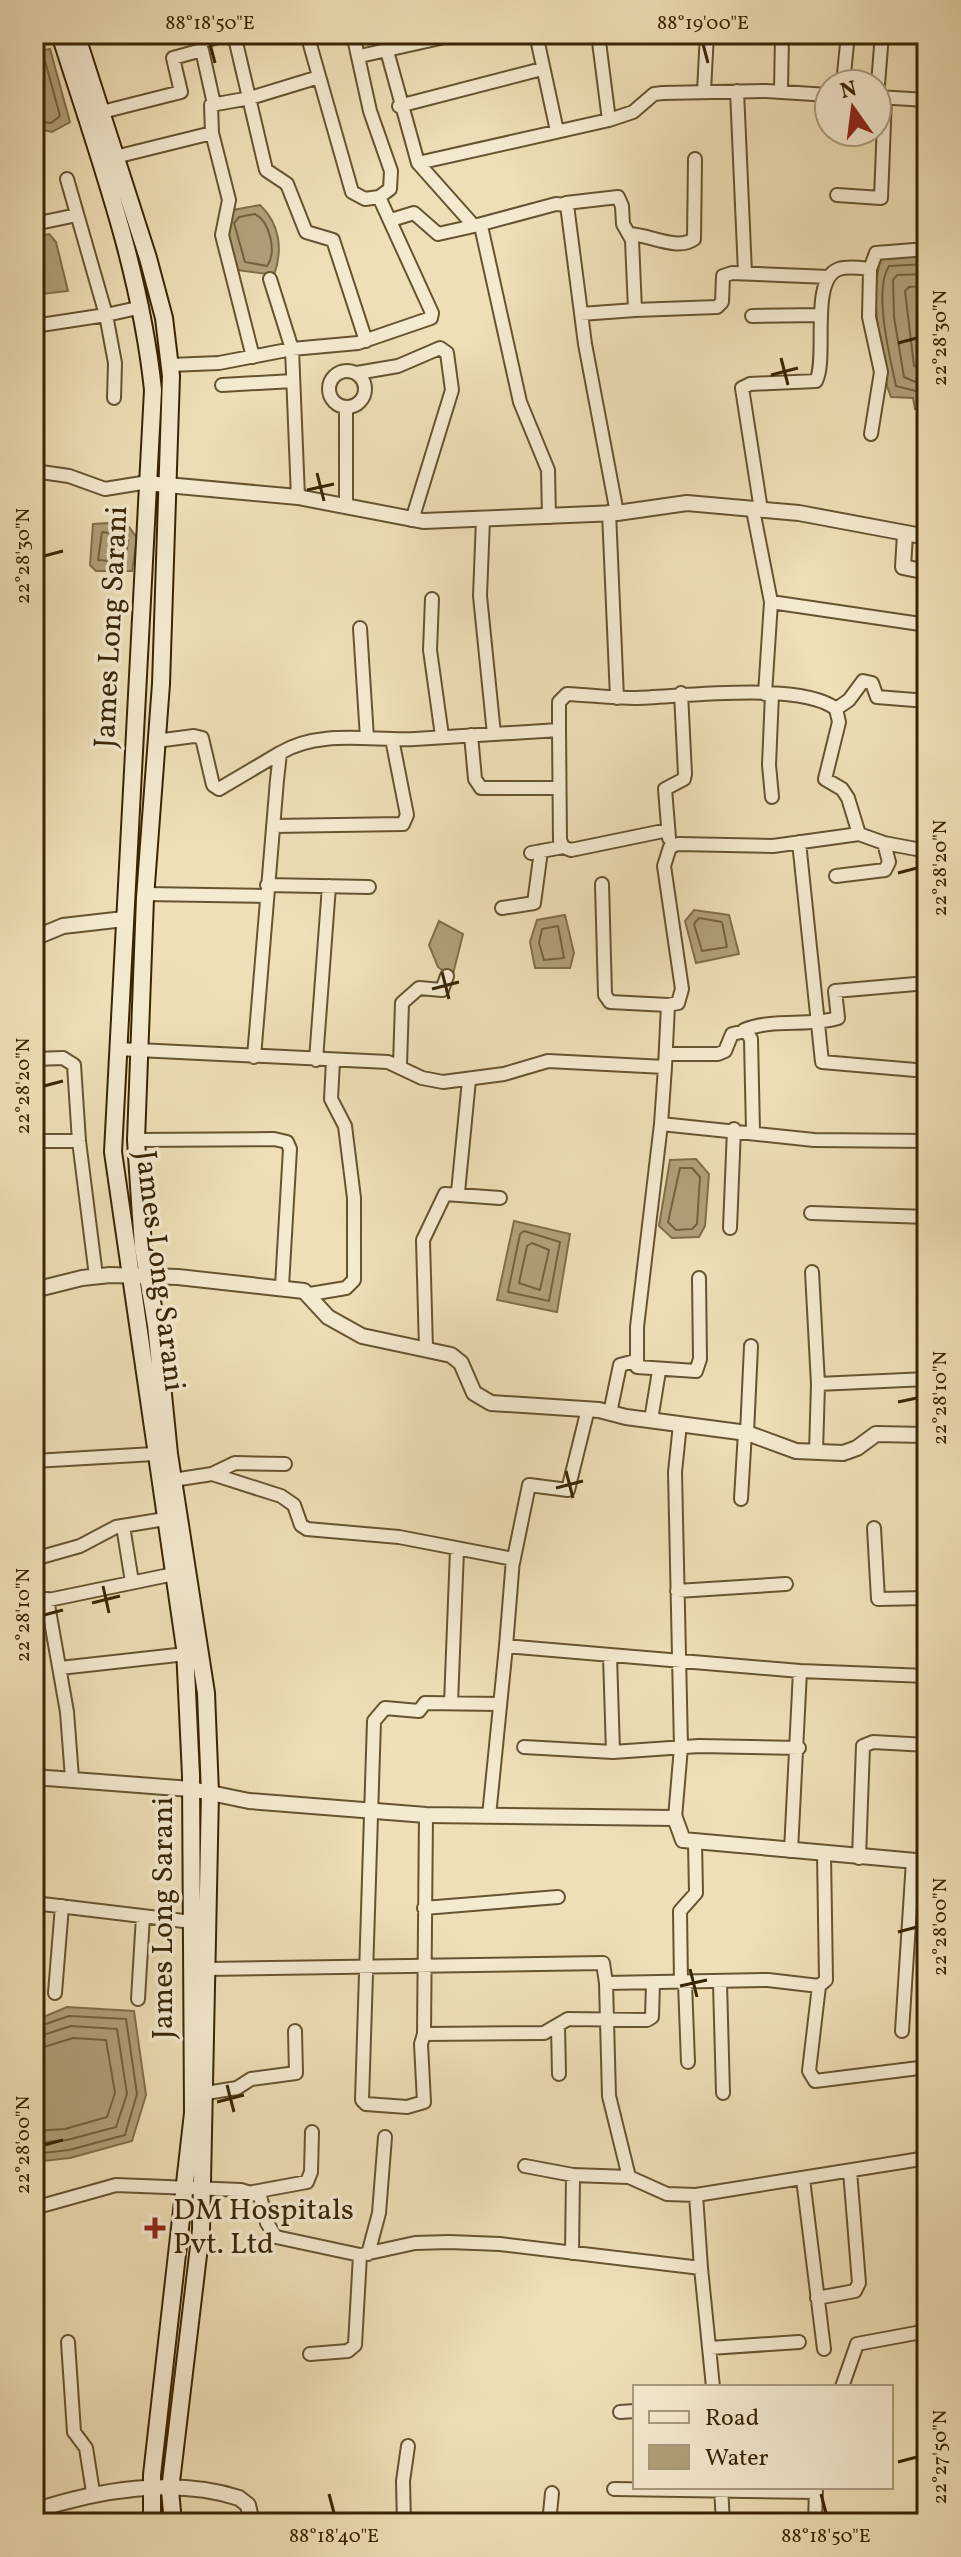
<svg xmlns="http://www.w3.org/2000/svg" width="961" height="2557" viewBox="0 0 961 2557" font-family="Vollkorn,serif">
<style>
.water{fill:#b0a079;stroke:#806f4a;stroke-width:2}
.lines{fill:none;stroke-linecap:round;stroke-linejoin:round}
.shore{stroke:#74623e;stroke-width:2}
.minor-casing{stroke:#665430;stroke-width:16}
.tertiary-casing{stroke:#665430;stroke-width:18}
.secondary-casing{stroke:#392504;stroke-width:20}
.minor{stroke:#f4ead0;stroke-width:12}
.tertiary{stroke:#f4ead0;stroke-width:14}
.secondary{stroke:#f4ead0;stroke-width:16}
.ticks{fill:none;stroke:#392504;stroke-width:3}
.poi-dot{fill:#8f2418;stroke:#f4ead0;stroke-width:3}
.labels{text-anchor:middle;dominant-baseline:central;stroke-width:7;stroke-linejoin:round;paint-order:stroke}
.street-label{font-size:30px;fill:#392504;stroke:#f4ead0}
.poi-label{font-size:30px;fill:#392504;stroke:#f4ead0;text-anchor:start}
.neatline{fill:none;stroke:#392504;stroke-width:3}
.ticks-label{font-size:20px;text-anchor:middle;fill:#392504}
</style>
<rect width="100%" height="100%" fill="#eedfb6"/>
<filter id="stains"><feTurbulence type="fractalNoise" baseFrequency=".0025" numOctaves="4"/><feColorMatrix values="0 0 0 0 .2 0 0 0 0 .09 0 0 0 0 .02 0 0 0 .5 -.17"/></filter>
<radialGradient id="worn" r=".72"><stop offset=".6" stop-color="#630" stop-opacity="0"/><stop offset="1" stop-color="#630" stop-opacity=".3"/></radialGradient>
<path class="water" d="M50,49L70,122L52,132L34,128V52Z
M260,205C280,224 283,250 274,275L238,270L225,222L233,210Z
M49,234L56,242L68,291L34,295V237Z
M927,256V409H915L913,398L891,397L887,386C881,344 869,301 881,258Z
M109,523L129,527L137,538L132,571H96L90,565L93,524Z
M694,910L729,915L739,954L696,963L685,921Z
M565,915L574,953L570,968H535L530,942L537,920Z
M439,921L463,934L452,978L438,967L429,945Z
M696,1159L709,1174L705,1226L699,1237L672,1238L659,1226L670,1160Z
M514,1221L570,1234L557,1312L497,1300Z
M67,2007L134,2011L146,2095L132,2141L70,2158L34,2162V2021Z"/>
<g class="lines">
<path class="shore" d="M34,59L45,61L60,116L51,123L34,121
M255,214C270,222 277,252 267,266L245,262L234,223L239,217Z
M927,264L889,266C873,290 890,358 896,386L916,391L927,401
M927,274L897,275L893,280L894,317L904,377L927,387
M927,286L909,287L905,291L914,366L927,372
M102,532L125,535L128,541L125,562L98,560Z
M699,918L722,922L727,947L702,951L694,924Z
M558,926L564,958L544,960L539,943L542,929Z
M680,1168H692L700,1177L697,1224L692,1229L676,1230L668,1222Z
M524,1231L560,1242L549,1301L508,1292L520,1234Z
M532,1243L549,1250L540,1290L519,1283L527,1246Z
M34,2028L69,2016L126,2019L137,2094L125,2135L69,2150L34,2154
M34,2038L71,2026L117,2029L127,2094L116,2127L67,2140L34,2143
M34,2050L73,2038L106,2040L115,2093L107,2117L65,2129L34,2131"/>
<g class="minor-casing">
<path id="minor" d="M205,34L207,40L230,34
M234,34L266,170L287,184L306,232L333,240L366,341
M353,34L370,111L391,171L390,189L379,197
M536,34L557,131
M598,34L609,120
M882,34L877,97L927,100
M387,51L418,163
M360,56L458,34
M843,84L848,34
M704,91L707,34
M737,91L745,273
M781,92L782,34
M399,106L542,69
M102,112L181,92L173,58L202,50L214,104
M212,133L211,105L250,98L319,77
M115,157L212,133L229,200L222,235L253,357
M837,195L881,198L885,98
M566,203L618,197L622,206L623,224L632,240L635,310L581,314
M391,220L414,213L438,234L474,226
M34,224L77,215
M481,226L520,402L548,470L549,517
M630,234C650,235 677,251 694,239L695,159
M870,269L869,317L881,372L871,434
M270,279L292,349L298,497
M635,310L717,307L722,302L723,276L732,273L829,277
M752,316L820,315
M34,326L106,315L67,179
M170,365L219,363L292,349L358,343L431,318L432,313L379,197L365,199L352,192L307,34
M329 389a18 18 0 1 1 36 0a18 18 0 1 1-36 0Z
M357,373L398,366L440,348L447,353L452,390L412,520
M222,385L293,381
M114,398L115,363L106,315L142,307
M34,471L69,476L105,489L148,482
M346,505V408
M753,510L771,602L765,694
M761,510L742,388L750,384L816,381C828,358 809,279 839,269C848,266 861,268 870,269L876,253L927,249
M609,512L617,698
M617,513L585,344L567,205L556,204L474,226L418,163L609,120L633,112L654,94L663,93L766,91L829,95
M483,519L480,596L494,734
M432,599L430,650L442,736
M771,602L927,625
M360,628L367,738
M772,694L769,765L772,797
M836,709L849,700L863,681L872,683L877,697L927,701
M559,730L560,840L563,847L571,850L668,830
M471,735L475,779L481,788H559
M156,741L194,736L202,738L213,785L219,789L280,753
M273,826L403,824L407,815L392,739
M669,838L665,789L684,779L685,774L681,693
M799,842L822,1062L927,1071
M531,853L563,847
M836,876L885,870L889,862L884,843
M602,884L605,995L610,1002L668,1005L665,1067
M267,885L369,887
M145,894L266,896
M502,908L534,903L541,851
M668,1005L678,1003L682,989L664,866L670,847L678,844L773,846L859,834
M744,1030C773,1018 808,1027 838,1018L835,991L927,983
M117,1049L388,1062L422,1078L443,1082L504,1074L548,1061L665,1067L661,1124L814,1140L927,1141
M667,1054H718L725,1051L732,1034L746,1031L751,1039L753,1131
M254,1057L277,780L280,753C320,729 371,741 415,739C463,736 511,733 559,730V702L567,694C590,695 613,698 635,698C680,697 801,681 836,709L839,722L825,779L842,789L848,798L859,834L884,843L927,851
M34,1059L63,1058L74,1065L79,1141L96,1276
M316,1060L329,886
M400,1065L402,1003L419,988L442,990L447,976
M661,1124L637,1327V1367L696,1371L700,1359L699,1278
M136,1140L274,1139L287,1142L290,1149L282,1286
M34,1141H79
M458,1192L469,1080
M811,1213L927,1217
M730,1228L734,1129
M812,1272L818,1384L816,1452
M310,1294L346,1288L354,1280V1198L345,1126L331,1099L333,1061
M426,1349L423,1240L445,1194L500,1198
M818,1384L927,1379
M610,1413L620,1365L635,1361
M651,1420L659,1371
M747,1433L751,1346
M34,1461L154,1454
M212,1474L235,1463L285,1464
M173,1480L212,1474L281,1496L294,1505L301,1525L307,1529L399,1537L513,1559L506,1646L800,1671L927,1676
M741,1499L745,1432
M123,1526L132,1582
M874,1528L878,1599L927,1598
M34,1559L80,1546L116,1527L165,1519
M513,1563L529,1485L568,1490L588,1409
M677,1591L786,1584
M47,1599L67,1712L72,1778
M34,1603L174,1574
M610,1656L613,1752
M60,1668L186,1654
M451,1703L457,1550
M499,1704L425,1703L419,1711L385,1708L374,1721L362,2100L366,2104L407,2107L424,2102L421,2044L424,2034L544,2033L568,2019L647,2020L652,2017L653,1983
M524,1747L613,1752L699,1746L799,1748
M489,1816L506,1646
M675,1818L681,1747L675,1472L680,1424
M791,1851L800,1671
M859,1858L863,1746L873,1742L927,1745
M923,1862L927,1806
M34,1903L192,1922
M424,1908L558,1897
M206,1969L603,1963L606,1983L768,1980L819,1986L826,1980L824,1854
M606,1983L609,2096L629,2177L667,2194L696,2195
M681,1983L680,1911L696,1893L695,1842
M685,1983L688,2062
M720,1983L723,2093
M819,1986L809,2071L815,2081L927,2067
M55,1993L62,1906
M138,1999L143,1916
M558,2026L559,2074
M902,2031L913,1861
M424,2034L426,1815
M206,2093L237,2088L251,2079L296,2073L295,2031
M525,2166L573,2175L629,2177
M803,2179L824,2349
M253,2192L307,2182L311,2172L312,2132
M34,2208L116,2185L241,2190L260,2196L267,2223L276,2237L360,2255L415,2243L449,2242L500,2244L701,2268L696,2195L927,2158
M572,2253L573,2175
M368,2254L379,2213L385,2137
M701,2268L713,2387
M817,2298L855,2291L859,2283L850,2171
M68,2342L74,2432L86,2448L93,2492
M710,2348L799,2342
M310,2354L348,2351L355,2345L360,2255
M842,2387L857,2344L927,2331
M620,2412L635,2411
M721,2487L723,2523
M614,2489L816,2492
M404,2523L403,2481L408,2446
M549,2523L552,2493
M815,2523L816,2487"/>
</g>
<g class="tertiary-casing">
<path id="tertiary" d="M156,484L298,497L423,521L617,513L687,503L799,513L927,537
M905,534L903,567L927,572
M34,938L63,926L124,919
M34,1290L82,1278L110,1275L178,1277L304,1291L328,1317L362,1336L451,1355L461,1363L474,1393L491,1403L599,1410L626,1417L747,1433L796,1451L843,1453L857,1448L876,1434L927,1435
M34,1777L191,1789L249,1801L426,1815L675,1818L683,1840L927,1862
M34,2511C97,2490 174,2477 239,2498L248,2505L252,2523"/>
</g>
<g class="secondary-casing">
<path id="secondary" d="M60,34C97,152 140,266 153,390L113,1152L185,1648L191,1776L193,2113L152,2475V2523
M76,34L148,258L164,318L171,376L161,684L145,898L136,1140L143,1247L156,1325L169,1454L206,1693L210,1793L201,2230L170,2490L173,2523"/>
</g>
<use href="#minor" class="minor"/>
<use href="#tertiary" class="tertiary"/>
<use href="#secondary" class="secondary"/>
</g>
<path class="ticks" d="M210,44L215,63M703,44L708,63M898,343L917,338M781,358L788,385M771,375L798,368M317,473L324,501M307,490L334,484M44,556L63,551M898,873L917,868M442,972L449,999M432,989L459,982M44,1086L63,1081M898,1402L917,1398M566,1471L573,1498M556,1488L583,1481M103,1586L109,1613M92,1603L120,1596M44,1615L63,1610M898,1932L917,1927M690,1969L697,1997M680,1986L707,1980M227,2085L234,2112M217,2102L244,2095M44,2145L63,2140M898,2462L917,2457M329,2494L334,2513M821,2494L826,2513"/>
<path class="poi-dot" d="M151 2216h8v8h8v8h-8v8h-8v-8h-8v-8h8z"/>
<g class="labels">
<g class="street-label">
<text transform="translate(112 627) rotate(-87)">James Long Sarani</text>
<text transform="translate(159 1271) rotate(83)">James Long Sarani</text>
<text transform="translate(164 1918) rotate(-90)">James Long Sarani</text>
</g>
<g class="poi-label">
<text x="173" y="2211">DM Hospitals<tspan x="173" dy="34">Pvt. Ltd</tspan></text>
</g>
</g>
<rect width="961" height="2557" fill="none" stroke="#eedfb6" stroke-width="88"/>
<rect x="633" y="2385" width="260" height="104" fill="#f4ead0" stroke="#a99b7e" stroke-width="2"/>
<rect x="649" y="2411" width="40" height="12" fill="#f4ead0" stroke="#a99b7e" stroke-width="2"/>
<text x="705" y="2425" font-size="24" fill="#392504">Road</text>
<rect x="649" y="2445" width="40" height="24" fill="#b0a079" stroke="#a99b7e" stroke-width="2"/>
<text x="705" y="2465" font-size="24" fill="#392504">Water</text>
<g transform="translate(853 108) rotate(346)"><circle r="38" fill="#f4ead0" stroke="#a99b7e" stroke-width="2"/>
<path d="M0-6L14 30L0 20L-14 30Z" fill="#8f2418"/>
<text y="-12" font-size="22" font-weight="bold" text-anchor="middle" fill="#392504">N</text>
</g>
<rect x="44" y="44" width="873" height="2469" class="neatline"/>
<g class="ticks-label">
<text x="210" y="29">88°18'50"E</text>
<text x="703" y="29">88°19'00"E</text>
<text transform="translate(939 338) rotate(-90)" y="7">22°28'30"N</text>
<text transform="translate(22 556) rotate(-90)" y="7">22°28'30"N</text>
<text transform="translate(939 868) rotate(-90)" y="7">22°28'20"N</text>
<text transform="translate(22 1086) rotate(-90)" y="7">22°28'20"N</text>
<text transform="translate(939 1398) rotate(-90)" y="7">22°28'10"N</text>
<text transform="translate(22 1615) rotate(-90)" y="7">22°28'10"N</text>
<text transform="translate(939 1927) rotate(-90)" y="7">22°28'00"N</text>
<text transform="translate(22 2145) rotate(-90)" y="7">22°28'00"N</text>
<text transform="translate(939 2457) rotate(-90)" y="7">22°27'50"N</text>
<text x="334" y="2542">88°18'40"E</text>
<text x="826" y="2542">88°18'50"E</text>
</g>
<rect width="100%" height="100%" filter="url(#stains)"/>
<rect width="100%" height="100%" fill="url(#worn)"/>
</svg>
